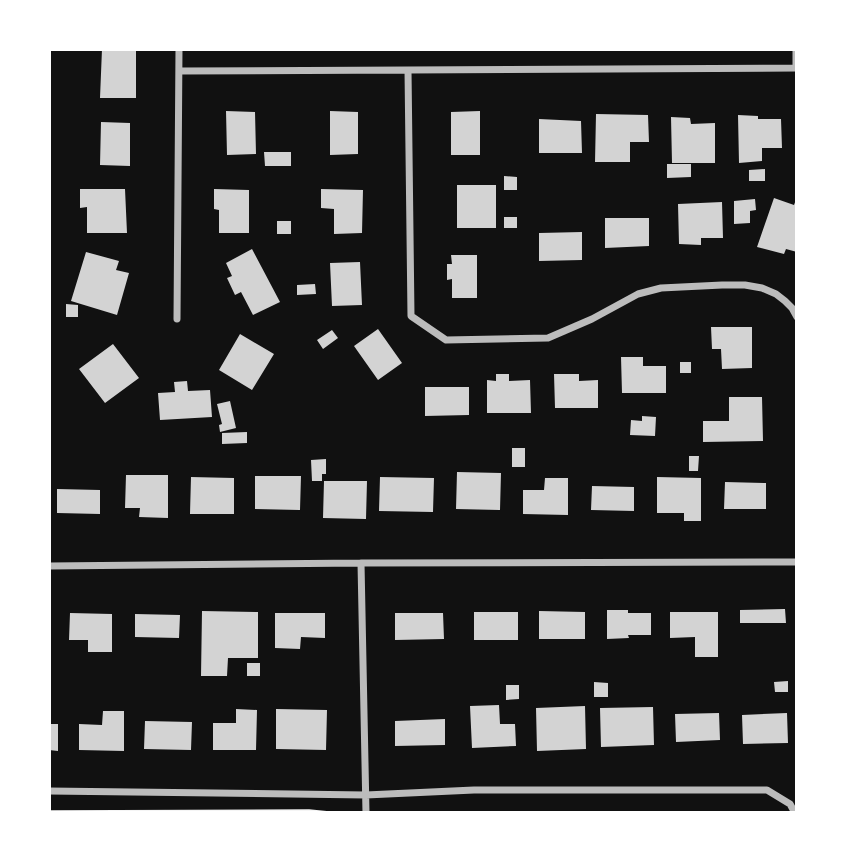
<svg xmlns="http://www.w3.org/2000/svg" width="846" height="862" viewBox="0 0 846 862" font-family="Quicksand,sans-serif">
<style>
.building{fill:#d3d3d3}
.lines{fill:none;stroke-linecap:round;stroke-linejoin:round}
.path{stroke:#f5f5f5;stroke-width:3.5}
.minor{stroke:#bcbcbc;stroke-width:7}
</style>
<rect width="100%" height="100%" fill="#111"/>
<path class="building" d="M102,49H136V98H100Z
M226,111L255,112L256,154L227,155Z
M330,111L358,112V154L330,155Z
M480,111V155H451V112Z
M596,114L648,115L649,142H630V162H595Z
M738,115L758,116V119H781L782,148H762V161L739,163Z
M671,117L690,118L691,124L715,123V163H672Z
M539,119L581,121L582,153H539Z
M101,122L130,123V166L100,165Z
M264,152H291V166H265Z
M667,164H691V177L667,178Z
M765,169V181H749V170Z
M504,176L517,177V190H504Z
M457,185H496V228H457Z
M80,189H125L127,233H87V207L80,208Z
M214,189L249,190V233H219V210L214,209Z
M321,189L363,190L362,233L334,234V209L321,208Z
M797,197V252L786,249L784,254L757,247L774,198L794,205Z
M755,199L756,210L750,211V223L734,224V201Z
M722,202L723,238H701V245L679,244L678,204Z
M504,217H517V228H504Z
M605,218H649V246L605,248Z
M277,221H291V234H277Z
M582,232V260L539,261V233Z
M252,249L280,302L253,315L241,292L235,295L227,278L232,276L226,263Z
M86,252L119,261L116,270L129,273L117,315L71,301Z
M451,255H477V298H452V279L447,280V264H452Z
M360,262L362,305L332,306L330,263Z
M315,284L316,294L297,295V285Z
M66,304L78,305V317H66Z
M711,327H752V368L722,369L721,349H712Z
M378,329L402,363L378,380L354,346Z
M332,330L338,338L323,349L317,340Z
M240,334L274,354L252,390L219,370Z
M113,344L139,378L105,403L79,369Z
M621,357H643V366H666V393H622Z
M680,362H691V373H680Z
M496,374H509V381L530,380L531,413H487V380L496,381Z
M554,374H579V381L598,380V408H555Z
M187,381L188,391L210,390L212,417L160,420L158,393L175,392L174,382Z
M425,387H469V415L425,416Z
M729,397H762L763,441L703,442V421H729Z
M230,401L236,428L220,432L219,425L222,424L217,404Z
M642,416L656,417L655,436L630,435L631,420L642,421Z
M247,432V443L222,444V433Z
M512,448H525V467H512Z
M689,456H699L698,471H689Z
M326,459V474H322V481H312L311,460Z
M457,472L501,473L500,510L456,509Z
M126,475H168V518L139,517L140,508H125Z
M255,476H301L300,510L255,509Z
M191,477L234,478V514H190Z
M380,477L434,478L433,512L379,511Z
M657,477L701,478V521H684V513H657Z
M545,478H568V515L523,514V490H544Z
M324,481H367L366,519L323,518Z
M725,482L766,483V509H724Z
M592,486L634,487V511L591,510Z
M57,489L100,490V514L57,513Z
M785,609L786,623H740V610Z
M607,610H628V613H651V635H628L629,638L607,639Z
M202,611L258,612V658H228L227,676H201Z
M539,611L585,612V639H539Z
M474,612H518V640H474Z
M670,612H718V657H695V637L670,638Z
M70,613L112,614V652H88V640H69Z
M275,613H325V638L301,637L300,649L275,648Z
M395,613H443L444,639L395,640Z
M135,614L180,615L179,638L135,637Z
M247,663H260V676H247Z
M788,681V692H775L774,682Z
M594,682L608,683V697H594Z
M506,685H519V699L506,700Z
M499,705L500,724H515L516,746L472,748L470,706Z
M585,706L586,749L537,751L536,708Z
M653,707L654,745L601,747L600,708Z
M236,709L257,710L256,750H213V723H236Z
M276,709L327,710L326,750L276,749Z
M103,711H124V751L79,750V724L102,725Z
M719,713L720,740L676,742L675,714Z
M787,713L788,743L743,744L742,715Z
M445,719V745L395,746V721Z
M145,721L192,722L191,750L144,749Z
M49,724H58V751L49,750Z"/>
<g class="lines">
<path class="path" d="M49,812L309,811L329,813"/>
<path class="minor" d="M796,49V68
M408,70L411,316L446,340L548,338L592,319L638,294L661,288L722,285H745L762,288L776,294L785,301L792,308L797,317
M179,71L797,68
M177,319L179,49
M361,563L366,813
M49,566L361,563L797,562
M49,791L366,795L474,790H767L790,804L795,813"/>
</g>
<rect width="846" height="862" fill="none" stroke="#ffffff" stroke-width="102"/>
</svg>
